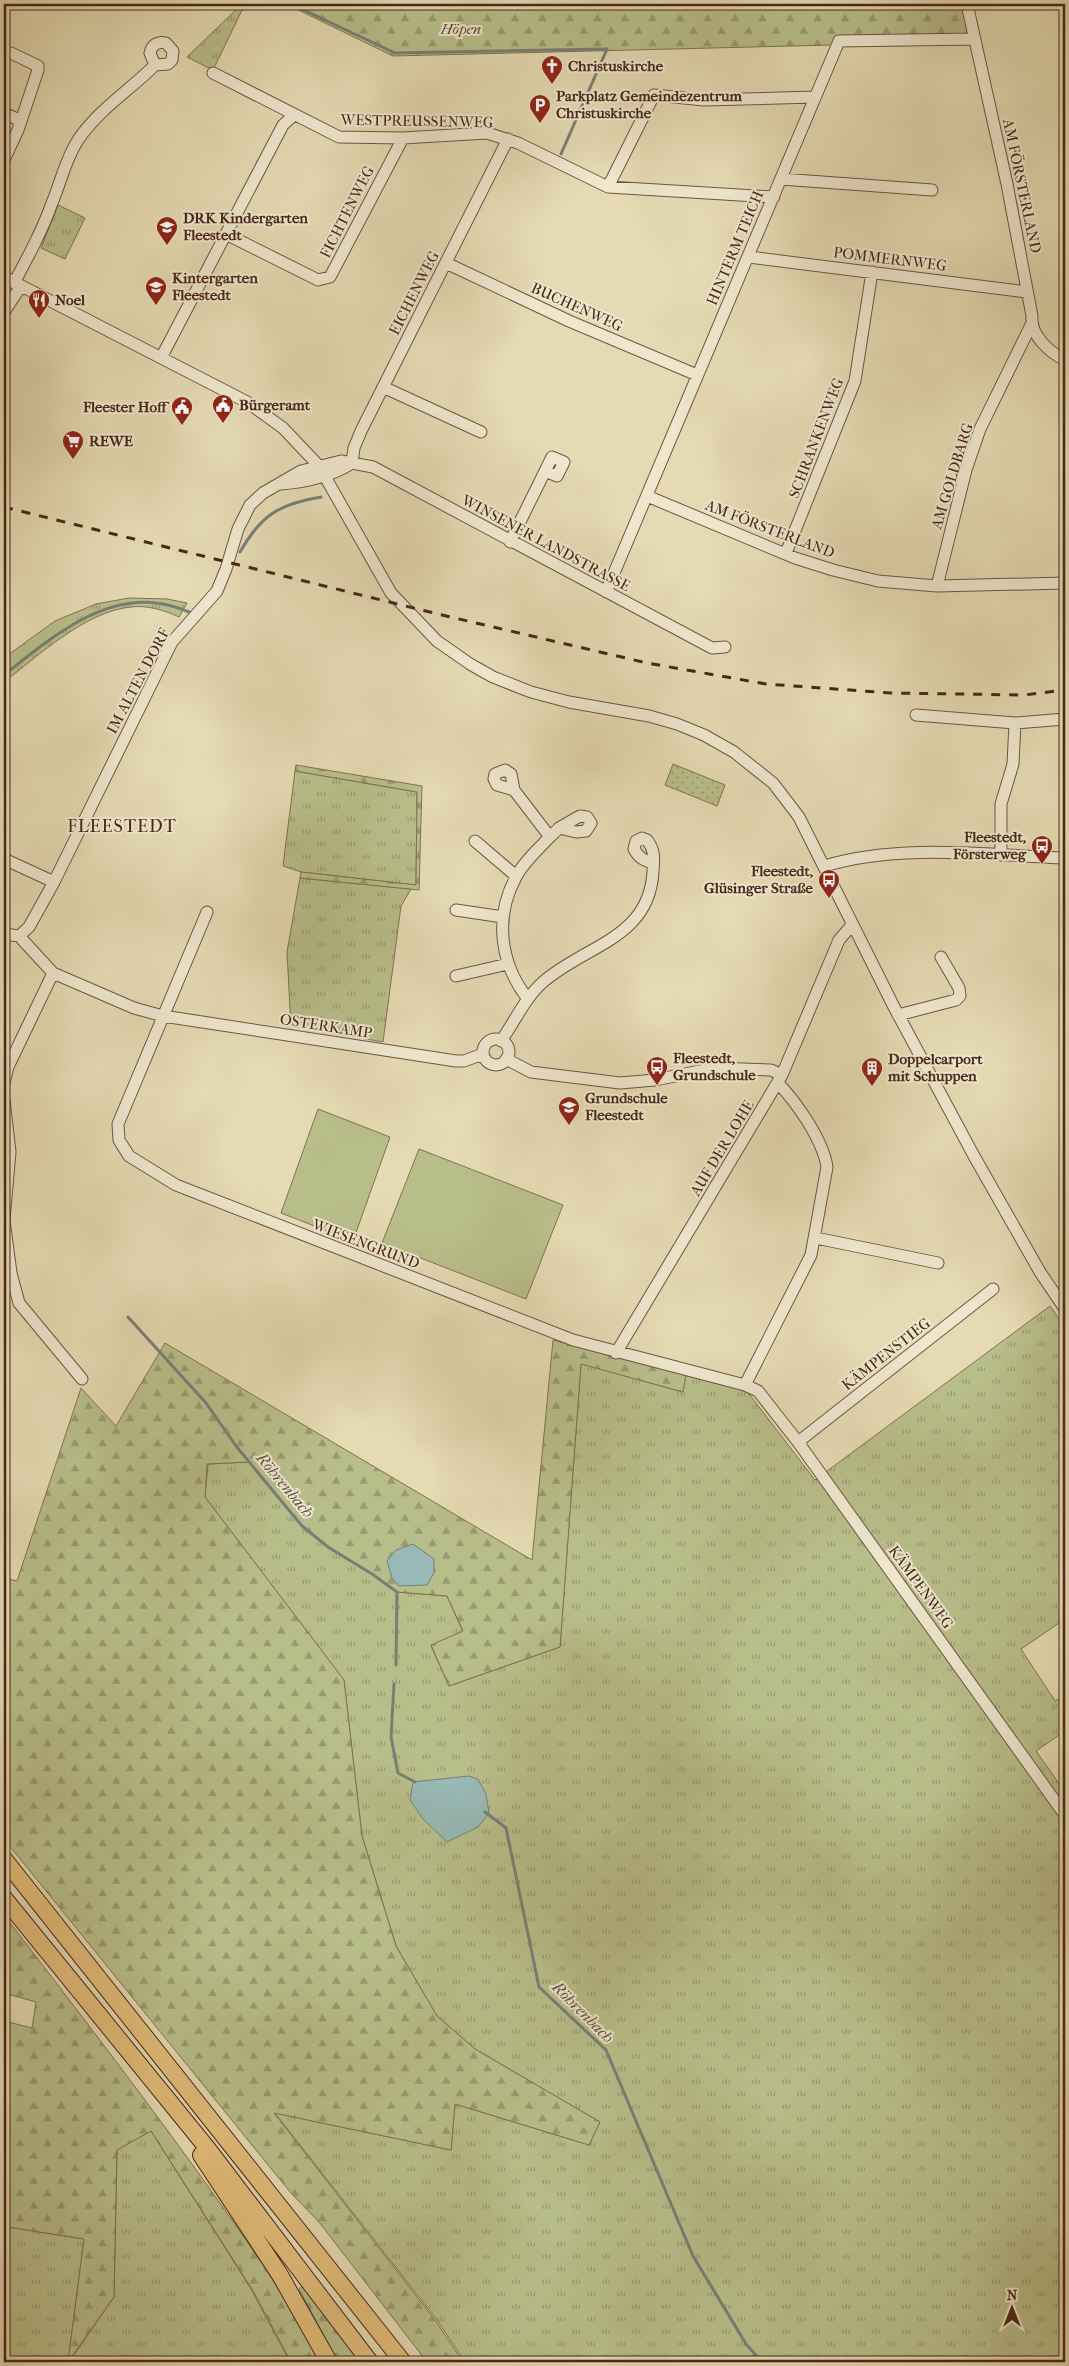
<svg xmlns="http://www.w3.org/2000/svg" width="1069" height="2366" viewBox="0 0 1069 2366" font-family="'IM FELL French Canon',serif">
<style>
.grass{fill:url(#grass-tufts);stroke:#807252}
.forest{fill:url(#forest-firs);stroke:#807252}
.park{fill:url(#park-dots);stroke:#807252}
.garden{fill:#b8be8a;stroke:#807252}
.water{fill:#98b9b5;stroke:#787f77}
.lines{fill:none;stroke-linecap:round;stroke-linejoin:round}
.stream{stroke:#787f77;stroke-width:3}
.minor-casing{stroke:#705440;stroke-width:13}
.highway-casing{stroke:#492719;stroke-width:18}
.minor{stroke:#eee7ce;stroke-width:11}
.highway{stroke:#e2bd7a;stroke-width:16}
.rail{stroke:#492719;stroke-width:3;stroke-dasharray:9 9;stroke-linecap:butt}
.labels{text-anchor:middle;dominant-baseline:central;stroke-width:4;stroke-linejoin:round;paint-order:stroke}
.park-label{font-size:15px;font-style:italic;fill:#5f4530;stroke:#eee7ce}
.poi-label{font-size:15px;font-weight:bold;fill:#492719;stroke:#eee7ce;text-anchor:start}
.street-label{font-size:15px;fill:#492719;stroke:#eee7ce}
.water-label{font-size:16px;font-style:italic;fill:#5d4c40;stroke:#eee7ce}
.quarter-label{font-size:18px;letter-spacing:1px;fill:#492719;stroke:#eee7ce}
</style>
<defs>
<pattern id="grass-tufts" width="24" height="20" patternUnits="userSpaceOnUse" patternTransform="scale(1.25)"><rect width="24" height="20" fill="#b8be8a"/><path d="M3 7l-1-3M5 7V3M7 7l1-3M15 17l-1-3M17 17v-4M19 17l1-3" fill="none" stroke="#989a70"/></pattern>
<pattern id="forest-firs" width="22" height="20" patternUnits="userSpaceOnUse" patternTransform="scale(1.25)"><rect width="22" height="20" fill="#b8be8a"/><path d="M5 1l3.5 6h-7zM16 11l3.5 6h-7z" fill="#989a70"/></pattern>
<pattern id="park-dots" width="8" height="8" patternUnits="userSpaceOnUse" patternTransform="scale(1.25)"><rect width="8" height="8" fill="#b8be8a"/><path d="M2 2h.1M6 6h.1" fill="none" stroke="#989a70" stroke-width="1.8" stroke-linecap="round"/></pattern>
</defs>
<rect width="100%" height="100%" fill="#e5dab3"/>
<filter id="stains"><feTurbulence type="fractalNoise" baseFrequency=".004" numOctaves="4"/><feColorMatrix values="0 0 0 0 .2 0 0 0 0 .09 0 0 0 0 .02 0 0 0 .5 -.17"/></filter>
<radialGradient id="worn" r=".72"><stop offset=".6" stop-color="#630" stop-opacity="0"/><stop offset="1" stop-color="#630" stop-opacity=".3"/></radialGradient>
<path class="grass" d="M242,4H245L213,70L187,57Z
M58,205L85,218L65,259L41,248Z
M129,598L167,599L187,603L179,617C164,610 147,605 131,607C86,611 38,656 4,682V658L55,621L96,604Z
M295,771L417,792L416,885L301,872L283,866Z
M300,878L411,889L401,906L383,1042L291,1026L287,952Z
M1050,1306L1065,1327V1619L1021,1649L1055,1701L1065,1695V1731L1036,1751L1065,1792V2362H465L437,2320L275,2113L451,2150L455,2104L589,2145L600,2122L475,2049L437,2016L396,1946L362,1836L344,1680L205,1497L208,1464L250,1462L302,1526L397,1592L447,1596L463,1632L431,1646L449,1686L560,1647L581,1363L682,1392L686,1375L746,1390L815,1480Z
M151,2131L251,2289L290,2362H69L114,2297L117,2149Z
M8,2227L84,2239L68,2362H4V2228Z"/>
<path class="forest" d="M286,4H962L969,35L837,36L831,45L393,56Z
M296,765L422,786L419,890L300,878L301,872L416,885L417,792L295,771Z
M553,1340L686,1375L683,1392L581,1364L560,1647L449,1686L431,1645L463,1631L447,1596L397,1592L372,1574L328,1547L302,1526L250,1462L207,1464L205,1497L344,1680L362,1836L396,1946L437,2016L475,2049L600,2122L589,2145L455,2104L451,2150L274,2113L435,2320L463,2362H427L319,2222L291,2193L239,2129L4,1839V1578L17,1581L81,1388L116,1426L165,1343L532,1560Z
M4,1915C71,2002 138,2089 202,2178C244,2237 288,2297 320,2362H291L252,2289L151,2131L117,2150L114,2297L68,2362L84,2239L8,2227L4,2228V2021L32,2028L36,2002L4,1993Z
M302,2286L362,2362H338L299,2289Z"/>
<path class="park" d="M673,764L725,785L717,806L665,785Z"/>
<path class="garden" d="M318,1109L390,1137L353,1241L281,1213Z
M419,1149L563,1205L526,1299L382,1243Z"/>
<path class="water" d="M413,1544L434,1559V1573L427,1585L399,1586L392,1578L387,1561L396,1550Z
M469,1776L478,1779L486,1794L489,1813L478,1827L447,1842L423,1819L410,1800L413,1782Z"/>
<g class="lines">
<path class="stream" d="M291,4L395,53L607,49L561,154
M240,552C261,515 279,504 321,497
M4,675C46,642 98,596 156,603C168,604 179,608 189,612
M128,1317L206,1403L236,1446L302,1526L328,1547L372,1574L397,1592L396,1665
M394,1684L391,1737L398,1773L415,1782
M485,1812L506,1828L539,1987L606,2050L693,2256L746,2344L762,2362"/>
<g class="minor-casing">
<path id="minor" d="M967,4L1007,184L1032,316C1030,335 1049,352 1065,360
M213,73L339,137L403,138L487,133L518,143L608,187L774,197
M4,113L21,121
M4,160L18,130L38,70V66L11,53
M781,179L932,190
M608,187L654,95L704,100L815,97
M226,234L318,280L330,277L403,138
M749,257L1027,292
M446,263L569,321L697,375
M4,277L247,402L283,428L319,466L391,593L437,641L470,664L493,677L531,692L569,702L649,716L677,724L704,735L734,752L773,783L799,817L894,1007L974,1156L1040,1272L1065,1309
M14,283C28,257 42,231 52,203C61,182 65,160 78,140C98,110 130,90 155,65L150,53C152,45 157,41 166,43L173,51L172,60L168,64L155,65
M4,312L21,286
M161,358L283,125L294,115
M383,387L481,432
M352,463L354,448L361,431L508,139
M281,484C306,482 330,477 352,463
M647,496L795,558L833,570L878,581L937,586L1065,583
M510,542L552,457L564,462L557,476L545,471
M786,553L855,381L872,272
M937,586L966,470L980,429L1031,325
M606,592L839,41L975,39
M916,715L1015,723
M514,790L497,785L494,779L495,774L505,770L511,774L514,790L550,837
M475,841L516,876
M1001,855V804L1013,764L1015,723L1065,719
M4,859L54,882
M824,866C901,843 986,855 1065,858
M456,910L503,917
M207,912L118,1124L119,1140L129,1156L176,1185L573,1340L745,1385L758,1391L798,1442L1065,1815
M4,934L19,936
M19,936L29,927L54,882L172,642L217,591L226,569L238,529L250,505L263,493L301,471L341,461L373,467L712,648L725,647
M19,936L53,973L134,1008L163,1016L456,1061H464L483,1054
M456,976L508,964
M528,999C500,964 494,917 516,877C524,861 546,841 559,828L576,832L586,831L591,823L587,817L580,816L559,828
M898,1015L956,1000L960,996L959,988L941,957
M483 1052a13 13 0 1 1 26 0a13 13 0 1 1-26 0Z
M501,1041C515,1021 525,998 543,982C585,945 649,939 653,872C654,859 655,850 647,840L642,838L636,841L634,849C639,858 643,860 653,863
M506,1059L531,1072L620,1083L655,1080L715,1068L771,1070L782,1075
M4,1083L8,1067L53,973
M4,1100L10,1152L4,1220L11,1273L19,1303L82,1379
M816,1238L938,1263
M616,1353L782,1075L839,940L852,925
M745,1385L811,1255L827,1167C823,1140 797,1103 778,1083
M798,1442L993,1289"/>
</g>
<g class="highway-casing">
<path id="highway" d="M4,1859L403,2362
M4,1898L208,2149L370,2362
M201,2155L280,2275L329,2362"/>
</g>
<use href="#minor" class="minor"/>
<use href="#highway" class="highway"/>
<path class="rail" d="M4,507L442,615L647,663L766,684L891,693L1024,695L1065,690"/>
</g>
<defs>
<g id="church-pin" transform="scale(1.125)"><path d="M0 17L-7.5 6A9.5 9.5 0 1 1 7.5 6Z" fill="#8f2418" stroke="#eee7ce"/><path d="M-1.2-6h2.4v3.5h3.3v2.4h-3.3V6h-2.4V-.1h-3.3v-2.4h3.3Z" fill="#fff"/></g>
<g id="parking-pin" transform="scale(1.125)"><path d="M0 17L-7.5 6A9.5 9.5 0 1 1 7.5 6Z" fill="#8f2418" stroke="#eee7ce"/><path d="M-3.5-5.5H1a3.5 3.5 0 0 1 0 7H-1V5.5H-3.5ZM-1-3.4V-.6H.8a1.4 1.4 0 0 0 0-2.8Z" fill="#fff"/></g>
<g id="school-pin" transform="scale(1.125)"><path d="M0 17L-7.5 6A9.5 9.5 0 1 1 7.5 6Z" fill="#8f2418" stroke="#eee7ce"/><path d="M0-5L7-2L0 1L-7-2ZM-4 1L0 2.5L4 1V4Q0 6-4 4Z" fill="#fff"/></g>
<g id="restaurant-pin" transform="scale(1.125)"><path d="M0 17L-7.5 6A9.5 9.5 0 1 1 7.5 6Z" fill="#8f2418" stroke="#eee7ce"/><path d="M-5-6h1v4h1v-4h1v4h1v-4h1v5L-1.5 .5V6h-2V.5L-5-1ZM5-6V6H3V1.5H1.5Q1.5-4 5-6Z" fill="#fff"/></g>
<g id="civic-pin" transform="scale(1.125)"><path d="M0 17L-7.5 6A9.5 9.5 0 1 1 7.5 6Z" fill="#8f2418" stroke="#eee7ce"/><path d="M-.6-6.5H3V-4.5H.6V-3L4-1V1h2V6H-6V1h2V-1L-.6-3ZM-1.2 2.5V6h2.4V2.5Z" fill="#fff"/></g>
<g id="supermarket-pin" transform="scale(1.125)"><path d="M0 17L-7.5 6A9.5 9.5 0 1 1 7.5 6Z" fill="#8f2418" stroke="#eee7ce"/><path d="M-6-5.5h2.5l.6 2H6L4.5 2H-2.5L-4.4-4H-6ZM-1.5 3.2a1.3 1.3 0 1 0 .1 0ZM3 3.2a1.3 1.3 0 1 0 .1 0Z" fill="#fff"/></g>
<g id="bus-pin" transform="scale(1.125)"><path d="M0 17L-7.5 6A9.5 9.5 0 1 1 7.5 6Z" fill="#8f2418" stroke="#eee7ce"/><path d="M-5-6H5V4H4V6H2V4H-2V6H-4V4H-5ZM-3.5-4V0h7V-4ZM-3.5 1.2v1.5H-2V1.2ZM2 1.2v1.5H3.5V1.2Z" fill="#fff"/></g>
<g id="building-pin" transform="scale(1.125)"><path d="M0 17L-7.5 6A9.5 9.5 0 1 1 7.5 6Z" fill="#8f2418" stroke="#eee7ce"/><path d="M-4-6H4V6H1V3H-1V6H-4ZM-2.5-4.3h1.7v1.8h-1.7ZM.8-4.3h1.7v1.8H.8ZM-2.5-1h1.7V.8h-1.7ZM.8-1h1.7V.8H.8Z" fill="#fff"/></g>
</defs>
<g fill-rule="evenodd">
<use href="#church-pin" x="552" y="66"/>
<use href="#parking-pin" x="540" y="105"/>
<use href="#school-pin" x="167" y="227"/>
<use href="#school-pin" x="156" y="287"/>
<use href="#restaurant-pin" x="39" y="300"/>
<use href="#civic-pin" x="223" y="405"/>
<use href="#civic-pin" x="182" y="407"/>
<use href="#supermarket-pin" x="73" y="441"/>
<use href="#bus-pin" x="1042" y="846"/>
<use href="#bus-pin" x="829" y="880"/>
<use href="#bus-pin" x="657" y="1067"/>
<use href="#building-pin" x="872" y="1068"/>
<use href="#school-pin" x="569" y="1107"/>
</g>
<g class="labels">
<g class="park-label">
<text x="461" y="29">Höpen</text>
</g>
<g class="poi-label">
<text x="568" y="66">Christuskirche</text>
<text x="556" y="96">Parkplatz Gemeindezentrum<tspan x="556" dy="17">Christuskirche</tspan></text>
<text x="183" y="218">DRK Kindergarten<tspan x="183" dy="17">Fleestedt</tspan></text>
<text x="172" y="278">Kintergarten<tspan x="172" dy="17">Fleestedt</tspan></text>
<text x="55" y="300">Noel</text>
<text x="239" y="405">Bürgeramt</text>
<text x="166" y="407" text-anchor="end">Fleester Hoff</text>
<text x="89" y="441">REWE</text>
<text x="1026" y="837" text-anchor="end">Fleestedt,<tspan x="1026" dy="17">Försterweg</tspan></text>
<text x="813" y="871" text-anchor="end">Fleestedt,<tspan x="813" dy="17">Glüsinger Straße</tspan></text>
<text x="673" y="1058">Fleestedt,<tspan x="673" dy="17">Grundschule</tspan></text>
<text x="888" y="1059">Doppelcarport<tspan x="888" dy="17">mit Schuppen</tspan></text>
<text x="585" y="1098">Grundschule<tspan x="585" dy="17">Fleestedt</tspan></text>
</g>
<g class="street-label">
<text transform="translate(417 121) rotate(1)">WESTPREUSSENWEG</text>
<text transform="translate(1022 186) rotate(78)">AM FÖRSTERLAND</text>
<text transform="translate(347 212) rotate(-63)">FICHTENWEG</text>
<text transform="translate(735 248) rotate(-67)">HINTERM TEICH</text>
<text transform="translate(890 259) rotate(7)">POMMERNWEG</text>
<text transform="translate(414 293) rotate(-63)">EICHENWEG</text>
<text transform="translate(577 307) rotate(24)">BUCHENWEG</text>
<text transform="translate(816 438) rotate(-69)">SCHRANKENWEG</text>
<text transform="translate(952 476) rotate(-73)">AM GOLDBARG</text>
<text transform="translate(770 529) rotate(21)">AM FÖRSTERLAND</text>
<text transform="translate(546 543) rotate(28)">WINSENER LANDSTRASSE</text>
<text transform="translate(138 681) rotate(-62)">IM ALTEN DORF</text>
<text transform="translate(326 1026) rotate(9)">OSTERKAMP</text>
<text transform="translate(722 1148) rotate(-59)">AUF DER LOHE</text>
<text transform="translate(366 1244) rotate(21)">WIESENGRUND</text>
<text transform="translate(886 1354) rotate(-38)">KÄMPENSTIEG</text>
<text transform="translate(921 1587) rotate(54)">KÄMPENWEG</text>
</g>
<g class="water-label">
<text transform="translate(285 1485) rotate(50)">Röhrenbach</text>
<text transform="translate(583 2012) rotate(45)">Röhrenbach</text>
</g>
<g class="quarter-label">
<text x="122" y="826">FLEESTEDT</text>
</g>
</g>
<rect width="1069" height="2366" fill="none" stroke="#e5dab3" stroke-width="20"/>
<rect x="5" y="5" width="1059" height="2356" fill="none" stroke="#492719" stroke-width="2.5"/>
<rect x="10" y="10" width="1049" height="2346" fill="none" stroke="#492719"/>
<g transform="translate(1012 2308)" stroke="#eee7ce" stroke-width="4" paint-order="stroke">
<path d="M0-4L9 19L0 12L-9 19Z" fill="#492719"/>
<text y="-8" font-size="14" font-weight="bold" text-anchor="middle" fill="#492719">N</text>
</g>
<rect width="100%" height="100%" filter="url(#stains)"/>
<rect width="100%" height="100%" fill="url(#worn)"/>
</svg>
